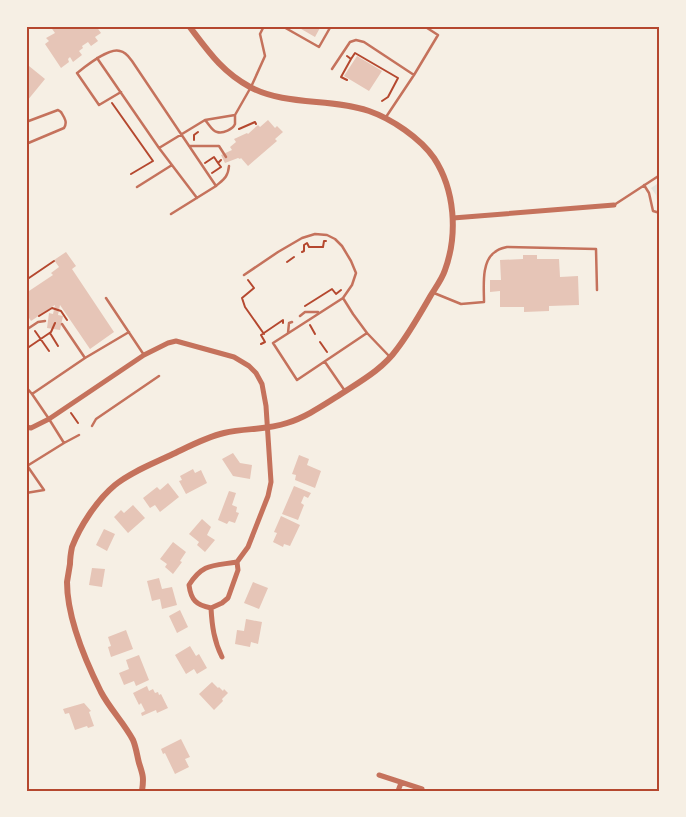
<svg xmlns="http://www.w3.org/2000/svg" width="686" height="817" viewBox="0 0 686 817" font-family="'PT Sans Narrow',sans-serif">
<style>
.green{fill:#e2e4dc}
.building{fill:#e6c5b7}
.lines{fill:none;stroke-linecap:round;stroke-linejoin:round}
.path{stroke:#b5482f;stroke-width:2}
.service{stroke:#c5725c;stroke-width:2.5}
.minor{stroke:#c5725c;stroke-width:5}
.tertiary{stroke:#c5725c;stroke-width:6}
.neatline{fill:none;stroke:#b5482f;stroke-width:2}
</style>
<rect width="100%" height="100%" fill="#f6efe4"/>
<path class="green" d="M660,182V208H658L656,195L651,188Z"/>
<path class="building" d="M50,26H96L101,33L95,37L98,41L91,46L88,42L82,46L83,48L79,51L82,55L73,62L70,57L68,59L69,62L61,68L45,44L49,41L46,38L55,33Z
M296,26H321L315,37Z
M357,56L382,71L369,91L344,76Z
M29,66L45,79L27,101L28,105L26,106V70Z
M268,120L275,128L277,126L283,132L275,139L277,141L248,166L241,158L240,159L238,158L225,163L221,155L232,150L230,147L236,142L234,139L247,133L248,134L258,125L260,127Z
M66,252L76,266L72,269L114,332L90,349L60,305L58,315L63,316L60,330L47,328L49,313L53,314L55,305L31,321L26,313V293L53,275L51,273L59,267L54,260Z
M523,255H537V259H559L560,277L578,276L579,305L549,306V311L524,312V307H500V291L490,292V280H501L500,260L523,259Z
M233,453L240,463L252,465L250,479L233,476L222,459Z
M299,455L309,459L307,465L321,471L315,488L295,480L296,475L292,474Z
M193,469L195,473L201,470L207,483L186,494L179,481L182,480L180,476Z
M168,483L179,497L160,512L155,505L150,508L143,498L157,487L160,490Z
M294,486L311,493L308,498L304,496L301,503L304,505L298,520L282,514Z
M229,491L236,493L232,505L237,507L236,512L239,513L235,523L229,521L227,524L218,520Z
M133,505L145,518L128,533L114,517L121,510L124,513Z
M281,516L300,525L290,546L284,544L283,547L273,542L277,533L274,532Z
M202,519L211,527L207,535L215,540L205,552L197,545L199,542L189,534Z
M104,529L115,534L107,551L96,545Z
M173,542L186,552L180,561L182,562L173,574L165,567L167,564L160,559Z
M92,568L105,569L102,587L89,585Z
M159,578L162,589L172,587L177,605L162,609L160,599L152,601L147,581Z
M253,582L268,588L259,609L244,603Z
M180,610L188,627L177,633L169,616Z
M246,619L262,622L258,644L251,642L250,647L235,644L237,630L244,631Z
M126,630L133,649L111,657L108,647L111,646L108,637Z
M190,646L196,656L199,654L207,668L197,674L194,669L186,674L175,655Z
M139,655L149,680L136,686L134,681L124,685L119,673L129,669L126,660Z
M212,682L218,688L219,687L223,691L224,689L228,693L222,699L223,701L214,710L199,694Z
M147,686L149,691L153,689L155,693L158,692L159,695L161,694L168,708L157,713L156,710L142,716L141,713L145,711L141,703L139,705L133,693Z
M84,703L91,711L89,712L94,726L88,728L87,726L75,730L69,713L65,714L63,709Z
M181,739L190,757L185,759L189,767L175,774L165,753L163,754L161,749Z"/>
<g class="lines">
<path class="path" d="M351,59L355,53L398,78L388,97L382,101
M347,80L341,77L351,59L347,56
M112,103L153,161L131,174
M239,129L255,122L256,124
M194,140V135L198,132
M205,163L214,157L218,163
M212,173L221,167L218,163L221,160
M302,252L304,251V245L307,243L309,247H323L324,241H326
M287,262L294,257
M26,280L54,261
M248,280L254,288L242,298L245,307L264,334
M305,306L332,289L336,294L341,290
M39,316L52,308L61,311L67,320
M310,325L315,334
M35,331L49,351
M50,333L58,346
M320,342L327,352
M261,344L265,342L261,335L283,320V323
M26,349L51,332L55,323
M71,413L78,423"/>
<path class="service" d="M282,26L319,47L331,26
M97,58L159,148L205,120L235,115L251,87L265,56L260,34L264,26
M332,69L350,42L356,40L364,42L414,75
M121,92L99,105L77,73C86,66 109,47 120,51C126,52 129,57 132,61L216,186L171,214
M386,117L414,75L438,35L424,26
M205,120C209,124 212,131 217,132C223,134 233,129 235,124C235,122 235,117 235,115
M26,122L58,110L61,112C64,117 68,122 64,128L26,144
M189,146H219L226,157
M159,148L197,198
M644,185L649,193L653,211L660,213
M216,186C224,179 228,177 229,166
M137,187L172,165
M614,205L660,175
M244,275L278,252L302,238L315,234L327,235L335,239L342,246L351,261L356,273L352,285L343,298L273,343L297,380L367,333L353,314L343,298
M434,293L461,304L484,302C484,287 481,261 495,252C498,249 503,248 507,247L596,249L597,290
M106,298L144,355
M300,316L305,312H318
M62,324L85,358
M26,330L38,322L45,321
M288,333L289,323L292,322
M367,333L390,357
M325,362L345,391
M26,387L32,394
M92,426L96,419L159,376
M64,443L79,435
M26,464L44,490L26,493
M27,466L64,443L49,419L32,394L85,358L129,332"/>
<path class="minor" d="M453,218L614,205
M26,427L31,428L49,419L144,355L168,343L176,341L234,357L249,366L256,373L262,384L266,406L271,482L268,496L248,547L237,562C213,566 203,563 189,585C191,600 196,605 211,608C212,626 214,641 222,657
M211,608L222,603L228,598L238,570L237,562
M379,775L422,789
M398,791L401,783"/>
<path class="tertiary" d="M142,791C144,778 143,775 139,763C137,755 136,747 133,740C124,723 110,709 101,692C85,660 67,618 67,582C68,576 69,570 70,564C70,559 71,552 72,547C80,526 97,500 115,485C131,472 152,464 171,455C188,447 206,437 224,433C245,428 267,430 287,423C306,417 322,406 338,396C359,382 382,370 397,349C410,332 420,314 431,295C436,287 442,279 445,270C458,234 455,190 434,158C420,138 392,119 369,111C331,98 286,106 250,87C222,72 208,51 189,26"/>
</g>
<rect width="686" height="817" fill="none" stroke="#f6efe4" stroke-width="55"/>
<rect x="28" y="28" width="630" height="762" class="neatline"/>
</svg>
